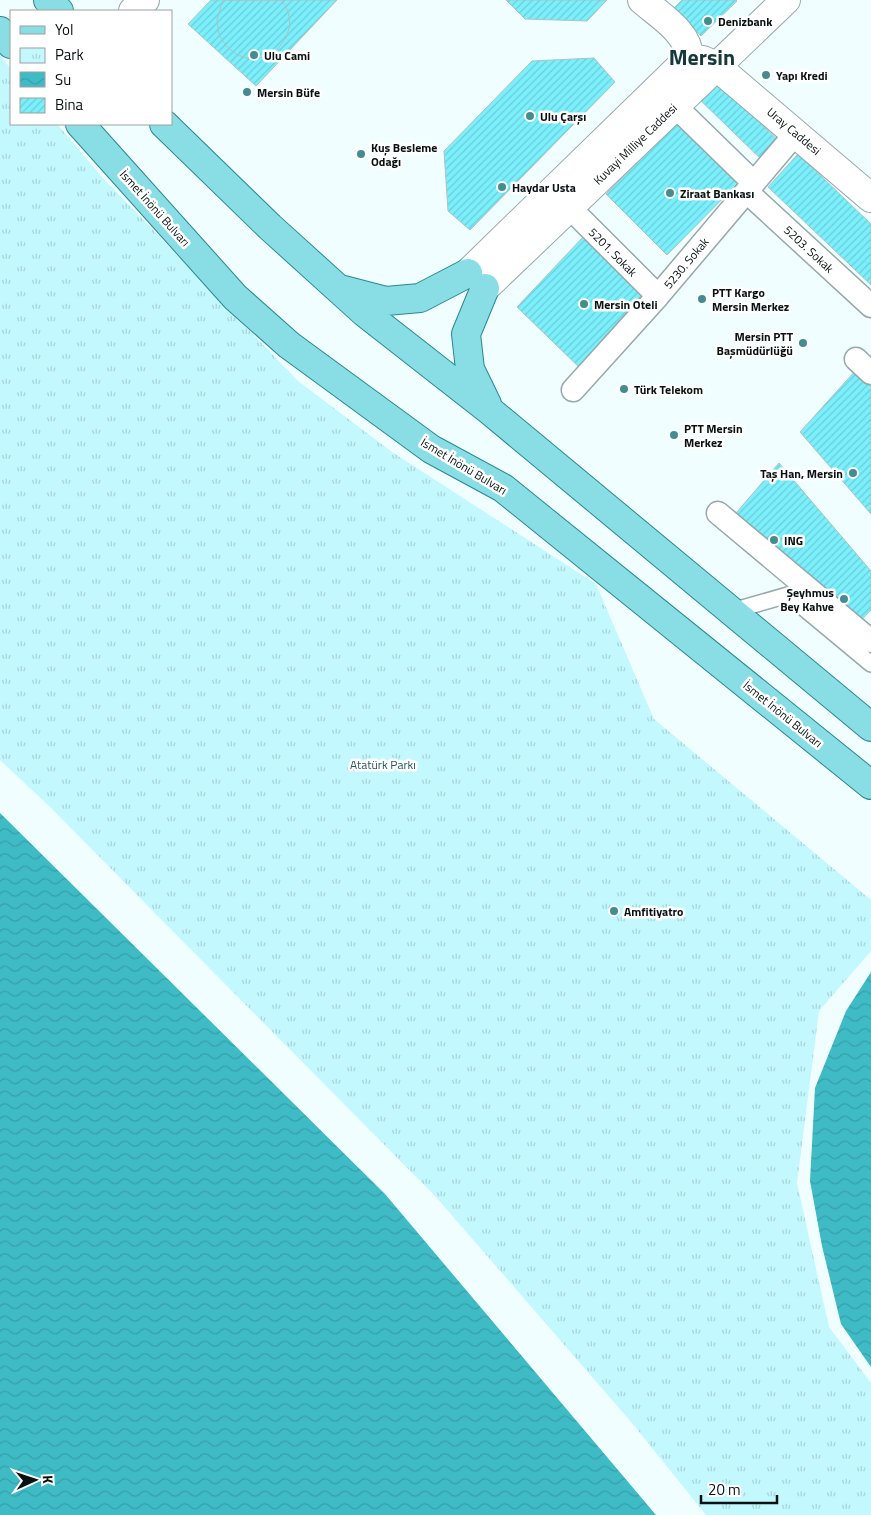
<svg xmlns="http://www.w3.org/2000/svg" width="871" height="1515" viewBox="0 0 871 1515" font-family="'Titillium Web',sans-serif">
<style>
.park{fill:url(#park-tufts)}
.water{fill:url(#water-waves)}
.building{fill:url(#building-hatch);stroke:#aec2c4}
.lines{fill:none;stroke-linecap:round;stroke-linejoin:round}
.service-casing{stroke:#95a9ab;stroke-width:18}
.pedestrian-casing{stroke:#95a9ab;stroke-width:25}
.minor-casing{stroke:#95a9ab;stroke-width:30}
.tertiary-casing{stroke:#95a9ab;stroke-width:30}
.primary-casing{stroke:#2a8891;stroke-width:30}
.service{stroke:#fff;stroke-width:15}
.pedestrian{stroke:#fff;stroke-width:22}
.minor{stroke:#fff;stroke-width:28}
.tertiary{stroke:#fff;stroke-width:28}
.primary{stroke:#89dee6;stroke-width:28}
.poi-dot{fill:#448b92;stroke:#fff;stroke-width:2}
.labels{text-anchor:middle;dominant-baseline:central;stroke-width:5;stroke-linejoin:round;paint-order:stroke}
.poi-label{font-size:12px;font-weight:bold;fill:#0a1112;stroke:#fff;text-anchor:start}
.street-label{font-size:12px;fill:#0a1112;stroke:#fff}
.park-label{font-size:12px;fill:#25585d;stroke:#fff}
.town-label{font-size:22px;font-weight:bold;fill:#17393d;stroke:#fff}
</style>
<defs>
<pattern id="park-tufts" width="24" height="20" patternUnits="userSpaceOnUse" patternTransform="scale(1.25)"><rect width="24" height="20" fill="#c3f8fe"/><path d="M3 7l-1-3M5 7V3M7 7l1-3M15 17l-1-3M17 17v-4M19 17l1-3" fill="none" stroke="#a6d4d9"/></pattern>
<pattern id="water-waves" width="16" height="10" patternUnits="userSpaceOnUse" patternTransform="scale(1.25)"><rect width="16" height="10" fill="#3fbbc6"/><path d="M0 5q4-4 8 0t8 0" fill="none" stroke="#36a0a9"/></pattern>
<pattern id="building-hatch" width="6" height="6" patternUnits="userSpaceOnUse" patternTransform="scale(1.25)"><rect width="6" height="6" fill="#7bf0fc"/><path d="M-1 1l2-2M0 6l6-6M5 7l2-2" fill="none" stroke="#69cdd7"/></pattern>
</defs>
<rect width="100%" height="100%" fill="#f1feff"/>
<path class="park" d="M0,55L11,69V124H57L102,177L298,381L392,452L596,584L654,719L871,900V951L819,1011L797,1183L829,1327L871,1383V1515H706L632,1423L436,1197L49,806L0,760Z"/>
<path class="water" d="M0,813L385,1194L656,1515H0Z
M871,972V1367L841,1324L822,1246L810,1181L815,1088L846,1011Z"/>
<path class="building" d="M211,0H337L256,86L188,24Z
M225,0H282L288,11L290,25L286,38L277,50L265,57L251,59L237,55L226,46L219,34L217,20L221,6Z
M506,0H607L587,21L525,19Z
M682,0H736L737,1L701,36L674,8Z
M594,58L615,82L470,230L448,211L444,151L532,61Z
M711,76L784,146L766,164L694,94Z
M682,117L743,178L667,255L606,194Z
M798,154L871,224V285L768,187Z
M584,236L651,301L584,372L517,307Z
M856,370L871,384V514L800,432Z
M779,463L871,571V610L851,631L724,527Z"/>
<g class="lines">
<g class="service-casing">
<path id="service" d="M732,611L788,595L871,664"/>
</g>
<g class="pedestrian-casing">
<path id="pedestrian" d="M675,106L754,183
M747,192L871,306
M569,207L658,296
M856,359L871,373
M573,390L658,296L796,133
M718,513L871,641"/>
</g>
<g class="minor-casing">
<path id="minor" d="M642,0C659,15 690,33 689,58L703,60L716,66L871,198
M133,11L145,0"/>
</g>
<g class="tertiary-casing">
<path id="tertiary" d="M468,273L689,58
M485,288L786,0"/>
</g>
<g class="primary-casing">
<path id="primary" d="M48,0L59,11
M0,31L11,44
M80,124L235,297L289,345L431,449L503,488L871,785
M164,124L270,227L365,313L489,410L871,727
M485,288L466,334L470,369L487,404
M340,289L386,301L420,298L468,273"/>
</g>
<use href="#service" class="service"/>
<use href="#pedestrian" class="pedestrian"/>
<use href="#minor" class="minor"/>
<use href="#tertiary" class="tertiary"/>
<use href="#primary" class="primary"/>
</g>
<g class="poi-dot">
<circle cx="708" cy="21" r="5"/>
<circle cx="254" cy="55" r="5"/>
<circle cx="766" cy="75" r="5"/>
<circle cx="247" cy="92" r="5"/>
<circle cx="530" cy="116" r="5"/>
<circle cx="361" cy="154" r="5"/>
<circle cx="502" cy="187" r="5"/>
<circle cx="670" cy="193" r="5"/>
<circle cx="702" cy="299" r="5"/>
<circle cx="584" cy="304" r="5"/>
<circle cx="803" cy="343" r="5"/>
<circle cx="624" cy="389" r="5"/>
<circle cx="674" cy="435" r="5"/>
<circle cx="853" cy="473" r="5"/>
<circle cx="774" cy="540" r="5"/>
<circle cx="844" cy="599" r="5"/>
<circle cx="614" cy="911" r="5"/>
</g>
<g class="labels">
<g class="poi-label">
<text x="718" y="21">Denizbank</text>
<text x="264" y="55">Ulu Cami</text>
<text x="776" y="75">Yapı Kredi</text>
<text x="257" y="92">Mersin Büfe</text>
<text x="540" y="116">Ulu Çarşı</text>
<text x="371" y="147">Kuş Besleme<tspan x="371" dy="14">Odağı</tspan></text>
<text x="512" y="187">Haydar Usta</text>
<text x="680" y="193">Ziraat Bankası</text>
<text x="712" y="292">PTT Kargo<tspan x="712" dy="14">Mersin Merkez</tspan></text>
<text x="594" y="304">Mersin Oteli</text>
<text x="793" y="336" text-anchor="end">Mersin PTT<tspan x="793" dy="14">Başmüdürlüğü</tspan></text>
<text x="634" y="389">Türk Telekom</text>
<text x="684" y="428">PTT Mersin<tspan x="684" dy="14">Merkez</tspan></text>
<text x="843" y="473" text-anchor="end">Taş Han, Mersin</text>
<text x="784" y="540">ING</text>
<text x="834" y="592" text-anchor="end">Şeyhmus<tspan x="834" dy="14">Bey Kahve</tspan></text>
<text x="624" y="911">Amfitiyatro</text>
</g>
<g class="street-label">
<text transform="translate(794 131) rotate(40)">Uray Caddesi</text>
<text transform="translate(635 144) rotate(-44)">Kuvayi Milliye Caddesi</text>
<text transform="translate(155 208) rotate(48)">İsmet İnönü Bulvarı</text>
<text transform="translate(809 249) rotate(43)">5203. Sokak</text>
<text transform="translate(613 252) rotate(45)">5201. Sokak</text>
<text transform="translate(686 263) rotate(-50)">5230. Sokak</text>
<text transform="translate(464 466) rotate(31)">İsmet İnönü Bulvarı</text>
<text transform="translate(783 714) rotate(39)">İsmet İnönü Bulvarı</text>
</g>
<g class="park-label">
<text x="383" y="764">Atatürk Parkı</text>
</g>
<g class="town-label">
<text x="702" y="57">Mersin</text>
</g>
</g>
<rect x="10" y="10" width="162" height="115" fill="#ffffff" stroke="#9da0a0"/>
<rect x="20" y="26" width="25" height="8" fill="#89dee6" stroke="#9da0a0"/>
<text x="55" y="35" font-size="15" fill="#0a1112">Yol</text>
<rect x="20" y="48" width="25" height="15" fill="url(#park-tufts)" stroke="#9da0a0"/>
<text x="55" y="60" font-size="15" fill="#0a1112">Park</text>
<rect x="20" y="72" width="25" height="15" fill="url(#water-waves)" stroke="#9da0a0"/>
<text x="55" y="85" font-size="15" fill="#0a1112">Su</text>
<rect x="20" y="98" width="25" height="15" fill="url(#building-hatch)" stroke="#9da0a0"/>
<text x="55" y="110" font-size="15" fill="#0a1112">Bina</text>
<g transform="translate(35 1480) rotate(87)" stroke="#ffffff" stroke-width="4" paint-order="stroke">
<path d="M0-4L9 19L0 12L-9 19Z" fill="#0a1112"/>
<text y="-8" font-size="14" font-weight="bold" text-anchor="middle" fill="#0a1112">K</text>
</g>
<path d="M701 1495v8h76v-8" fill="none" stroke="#0a1112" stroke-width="2.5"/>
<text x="708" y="1495" font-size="15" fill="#0a1112" stroke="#ffffff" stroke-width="4" paint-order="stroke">20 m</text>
</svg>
